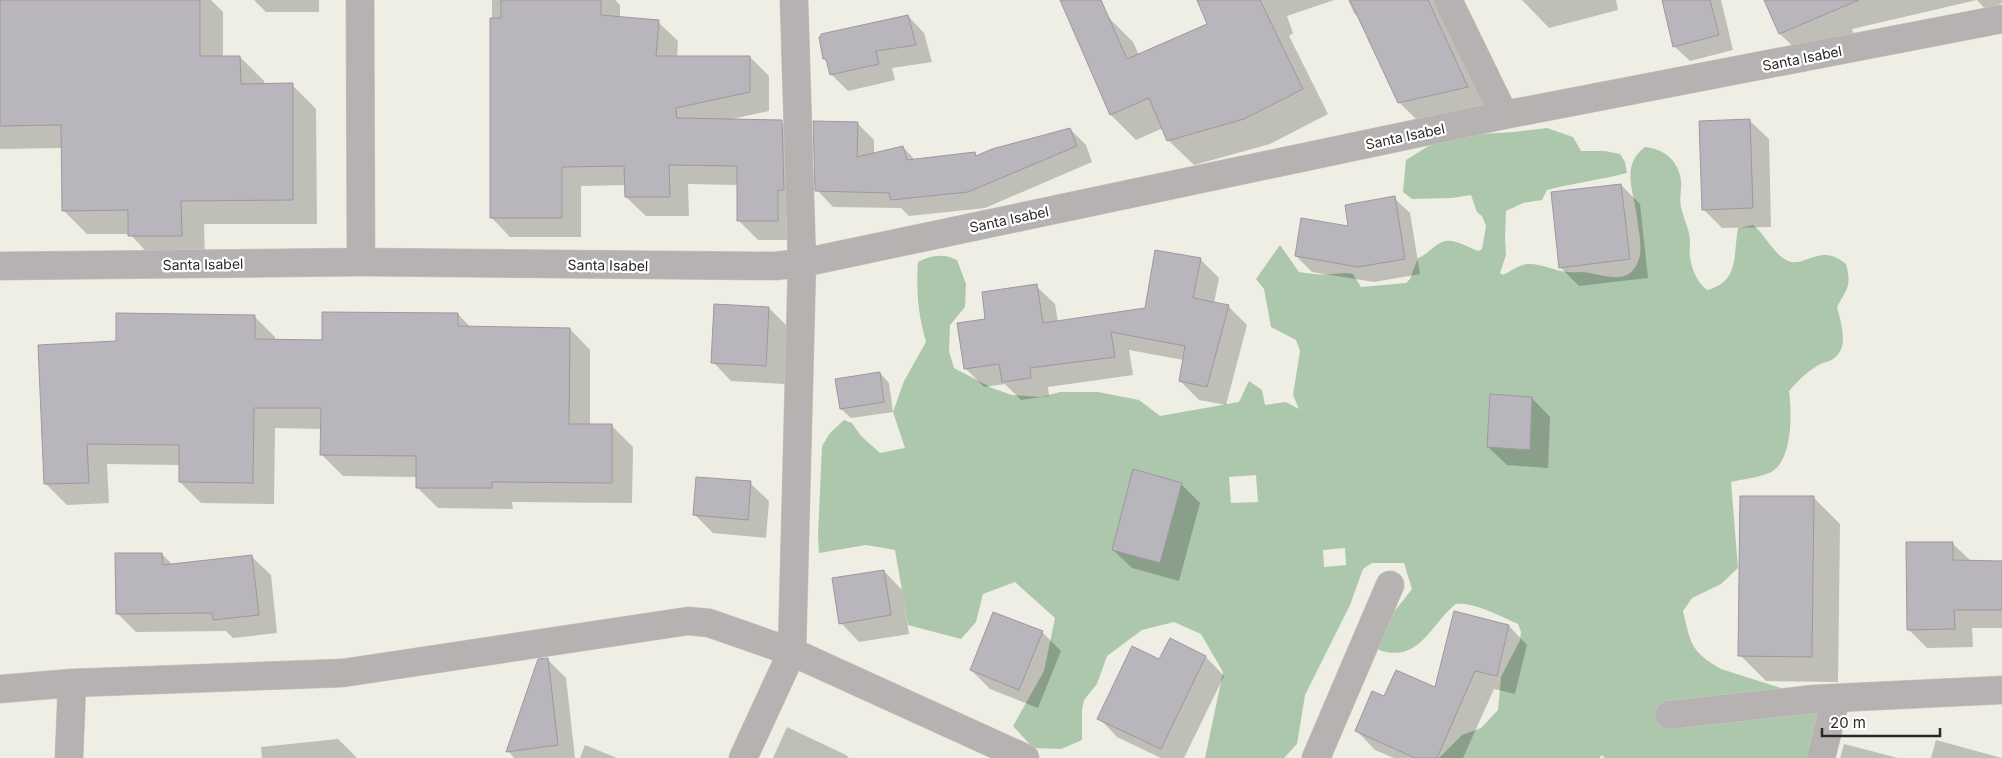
<svg xmlns="http://www.w3.org/2000/svg" width="2002" height="758" viewBox="0 0 2002 758" font-family="Inter,sans-serif">
<style>
.forest{fill:#acc7ac;fill-rule:evenodd}
.shadow{fill:#0003}
.building{fill:#b9b5bc;stroke:#9d989f}
.lines{fill:none;stroke-linecap:round;stroke-linejoin:round}
.street-casing{stroke:#cbcac2;stroke-width:29}
.street{stroke:#b6b2b2;stroke-width:28}
.labels{text-anchor:middle;dominant-baseline:central;stroke-width:4.5;stroke-linejoin:round;paint-order:stroke}
.street-label{font-size:14px;fill:#292825;stroke:#fff}
</style>
<rect width="100%" height="100%" fill="#efeee5"/>
<path class="forest" d="M1547,128L1573,137L1581,151H1605L1620,154L1625,162L1627,173C1600,180 1573,183 1547,190L1542,200L1523,203L1506,211L1505,238L1506,255L1500,273L1503,275C1511,271 1518,265 1527,264C1542,263 1554,271 1568,272C1573,273 1578,272 1583,272C1603,274 1630,288 1639,259C1643,247 1638,229 1637,217C1634,191 1620,166 1645,147C1664,149 1678,160 1681,180C1682,189 1679,199 1681,207C1683,216 1687,225 1689,233C1691,241 1689,249 1690,257C1692,270 1697,282 1707,290C1740,282 1733,254 1738,228L1753,225C1765,234 1773,254 1788,261C1805,268 1820,242 1846,264C1852,287 1847,288 1837,307C1841,323 1850,348 1833,359C1829,362 1823,362 1819,365C1807,371 1798,381 1789,391C1792,413 1793,463 1769,473C1757,478 1743,479 1731,482L1738,568L1721,584L1692,598L1683,611C1691,644 1690,651 1721,669L1806,696L1824,711L1826,758H1605L1601,755L1600,758H1439L1462,735L1481,728L1498,710L1501,677L1520,640L1521,632L1518,624C1502,617 1474,602 1456,604C1431,623 1420,664 1379,650L1377,643L1386,622L1412,589L1404,563H1372L1363,569L1350,605L1305,695L1297,744L1284,758H1205L1223,672L1201,634L1174,622L1142,630L1107,656L1097,684L1084,700L1082,710V740L1061,749L1033,748L1013,726L1044,671L1055,618L1015,582L983,594L976,622L961,639L908,625L895,550L866,545L819,553L818,536L822,446L830,433L844,420L852,423L861,436L880,453L905,448L893,412L904,381L926,342C918,312 916,293 918,262C930,255 944,253 957,260L966,284L965,307L950,325L949,351L954,368L992,388L1012,395L1041,397L1060,392H1098L1139,400L1160,416L1239,402L1249,381L1262,390L1265,405L1286,402L1299,409L1293,395L1300,351L1296,340L1271,327L1264,289L1256,279L1280,245L1299,272C1311,274 1321,275 1333,274C1340,274 1346,272 1353,274L1361,287L1406,283L1410,279L1418,258C1428,254 1433,246 1442,242C1452,237 1468,247 1478,251L1482,249L1486,226L1482,216L1477,212L1471,195L1452,198L1412,199L1403,192L1406,160L1427,147L1448,136L1514,132ZM1490,394L1532,397L1529,450L1487,447ZM1256,475L1258,502L1231,503L1229,477ZM1345,548L1346,565L1324,567L1323,550Z"/>
<path class="shadow" d="M0,0H211L223,12V57H240L264,81V85H292L316,109L317,224H204L205,260H154L130,234H87L63,210L62,148L0,149Z
M254,0H319V12H266Z
M492,0H615L620,5V18L658,22L678,41L677,57H750L769,76V111L732,119L781,122L801,141L797,240H758L738,220V185L688,184L689,216H646L626,197V185L581,186V237H510L491,217Z
M1198,0H1334L1287,16L1293,33L1289,36L1328,114L1270,144L1194,165L1168,140L1163,128L1136,140L1111,115L1107,16L1133,42L1139,55L1209,25Z
M1348,0H1436L1493,112L1425,128L1399,102L1360,19L1354,13Z
M1522,0H1616L1618,10L1549,28Z
M1666,0H1721L1733,50L1690,61L1674,46Z
M1765,0H2002V3L1986,10L1977,0L1852,29L1855,36L1804,57L1780,34Z
M908,16L924,33L932,62L892,68L895,80L848,91L831,74L828,63L824,59Z
M1750,121L1769,139L1771,227L1722,228L1703,209Z
M858,124L874,140V154L903,147L915,160L975,154L977,156L1070,129L1086,145L1092,162L985,208L909,216L901,208L833,207L817,190Z
M1621,185L1640,204L1648,278L1579,286L1560,267Z
M1394,198L1410,213L1420,274L1374,282L1312,272L1296,256L1350,227Z
M1200,259L1219,278L1214,303L1228,306L1247,325L1226,405L1199,400L1180,381L1184,360L1129,350L1133,375L1048,387L1049,396L1021,400L1005,384L984,387L965,368L987,320L1036,286L1055,304L1058,322L1146,309Z
M769,308L788,327L785,384L731,381L713,362Z
M458,314L471,328L570,329L590,350V425L612,426L633,447L632,503L512,502L513,509L438,508L417,487V477L343,476L322,455V429L275,428L274,504L201,503L180,482V465L107,464L109,503L67,505L46,484L117,342L254,316L275,337V340L323,341Z
M880,373L889,383L893,412L851,418L841,409L837,380Z
M1532,398L1550,417L1548,468L1507,465L1488,447Z
M750,483L769,501L766,538L713,533L695,515Z
M1181,484L1200,503L1179,581L1132,568L1113,550Z
M1814,498L1840,524L1838,682L1766,681L1740,655Z
M1952,543L1971,561L2002,562V628H1972L1973,647L1927,648L1908,629Z
M162,554L173,565L252,557L271,575L277,633L233,638L226,631L136,632L117,613Z
M884,571L902,590L909,634L859,642L841,623Z
M1509,626L1527,645L1515,694L1494,689L1463,758H1394L1375,750L1357,731L1436,689Z
M1042,632L1061,651L1038,708L990,689L971,670Z
M1170,639L1206,657L1224,676L1184,758H1161L1117,737L1099,718L1160,661Z
M547,659L566,678L575,758H514L508,751Z
M787,727L846,755L849,758H773Z
M338,739L357,758H262L261,747Z
M1936,740L2002,758H1931Z
M1844,744L1898,758H1840Z
M585,745L617,758H580Z"/>
<path class="building" d="M0,0H200V56H240L241,84L293,83V200L181,201L182,236H128V210L62,211L61,125L0,126Z
M501,0H601V15L659,20L656,56H750V92L676,108L677,118L782,120L784,190H778V221H737V166L669,165L670,197H625L624,166L562,167V218H490V18H501Z
M1060,0H1101L1127,59L1207,24L1197,0H1260L1303,89L1244,119L1167,141L1149,98L1110,115Z
M1350,0H1428L1468,87L1398,103Z
M1662,0H1710L1719,35L1673,47Z
M1764,0H1859L1779,34Z
M908,15L916,45L876,51L879,64L830,75L826,59H823L819,37L821,36V34Z
M1750,119L1753,208L1702,210L1699,121Z
M813,121L858,122L857,157L903,146L907,160L975,152L976,156L992,149L1070,128L1077,146L968,192L891,200L889,193L815,191Z
M1621,184L1630,259L1559,268L1551,192Z
M1395,196L1405,259L1358,267L1295,256L1301,218L1348,226L1345,205Z
M1155,250L1201,258L1193,298L1229,305L1207,387L1179,381L1185,346L1111,332L1115,357L1030,368L1031,378L1002,382L999,364L964,369L957,323L985,319L982,292L1037,284L1043,323L1145,308Z
M714,304L769,307L766,366L711,363Z
M322,312L458,313V326L570,328L569,424H612V483L492,482V488H416V456L320,455L321,408H254L253,483L179,482V445L87,444L89,483L44,484L38,345L116,341V313L255,315V339L322,340Z
M880,372L884,402L840,409L835,379Z
M1490,394L1532,397L1530,450L1487,447Z
M1133,469L1182,483L1160,563L1112,550Z
M696,477L751,481L748,520L693,515Z
M1740,496H1814L1812,657L1738,656Z
M1906,542H1953V560L2002,561V610H1954L1955,629L1907,630Z
M115,553H162L163,565L252,555L259,615L213,620L212,613L116,614Z
M884,570L891,615L839,624L832,578Z
M1454,611L1509,625L1497,676L1475,671L1437,758H1415L1355,731L1372,691L1384,696L1396,670L1435,687Z
M993,612L1043,631L1019,690L970,670Z
M1170,638L1206,656L1161,749L1097,719L1132,646L1159,659Z
M548,658L558,745L506,752L538,659Z"/>
<g class="lines">
<g class="street-casing">
<path id="street" d="M360,0L361,262
M1448,0L1504,115
M0,266L361,262L775,266L802,263L1504,115L2002,19
M0,689L72,683L343,673L688,621L709,623L792,652L1025,758
M1669,715L1814,699L2002,690
M69,758L72,683
M743,758L792,652L802,263L794,0
M1316,758L1390,585
M1821,758L1836,698"/>
</g>
<use href="#street" class="street"/>
</g>
<g class="labels">
<g class="street-label">
<text transform="translate(1802 58) rotate(-11)">Santa Isabel</text>
<text transform="translate(1405 136) rotate(-12)">Santa Isabel</text>
<text transform="translate(1009 219) rotate(-12)">Santa Isabel</text>
<text transform="translate(203 264) rotate(-1)">Santa Isabel</text>
<text transform="translate(608 265) rotate(1)">Santa Isabel</text>
</g>
</g>
<path d="M1822 728v8h118v-8" fill="none" stroke="#292825" stroke-width="2.5"/>
<text x="1830" y="728" font-size="15" fill="#292825" stroke="#ffffff" stroke-width="4" paint-order="stroke">20 m</text>
</svg>
